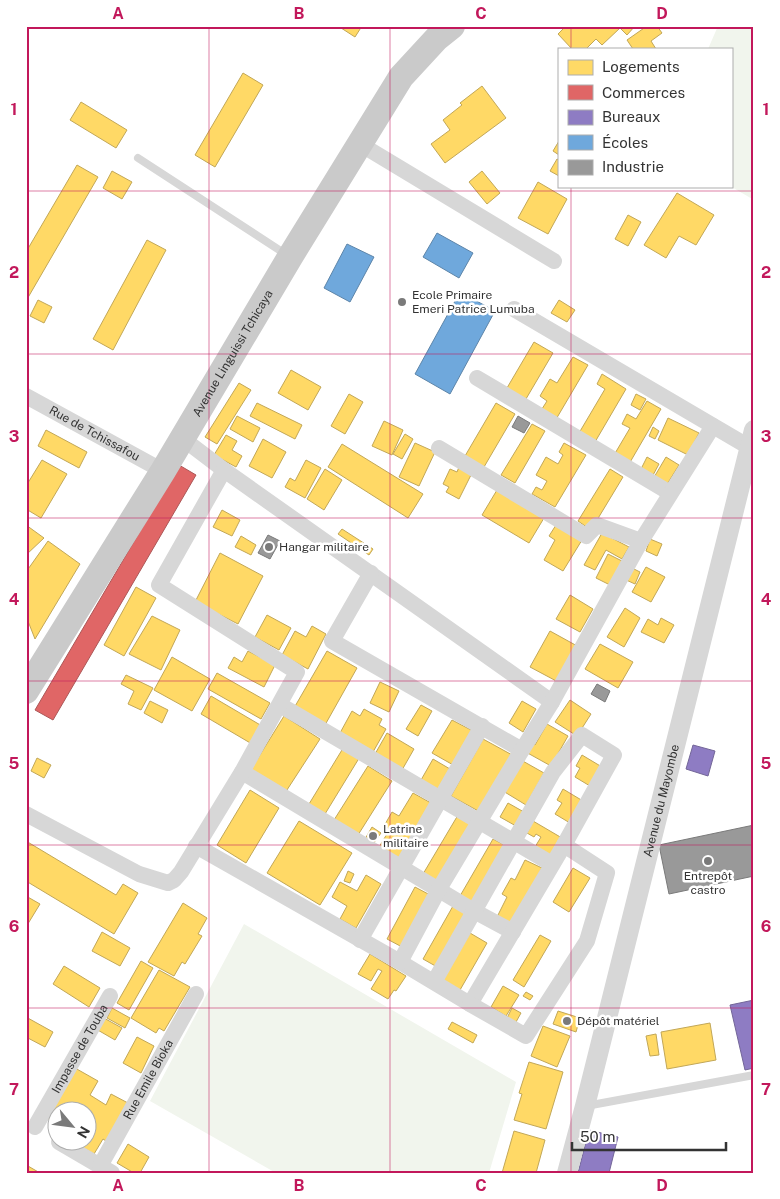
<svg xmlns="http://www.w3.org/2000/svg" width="780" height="1199" viewBox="0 0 780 1199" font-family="'Public Sans',sans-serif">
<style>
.green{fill:#f1f5ed}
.homes{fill:#ffd966;stroke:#c2a757}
.shops{fill:#e06666;stroke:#ac5757}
.offices{fill:#8e7cc3;stroke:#736698}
.schools{fill:#6fa8dc;stroke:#5d85a9}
.industry{fill:#999;stroke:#7a7a7a}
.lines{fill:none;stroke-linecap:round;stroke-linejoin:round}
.service{stroke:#d7d7d7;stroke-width:8}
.minor{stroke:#d7d7d7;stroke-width:16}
.tertiary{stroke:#d7d7d7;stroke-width:20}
.primary{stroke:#cacaca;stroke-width:26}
.grid{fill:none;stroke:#c2185b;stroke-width:1;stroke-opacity:0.55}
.poi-dot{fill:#7a7a7a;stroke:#fff;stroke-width:2}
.labels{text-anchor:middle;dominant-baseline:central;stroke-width:5;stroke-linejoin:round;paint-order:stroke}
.poi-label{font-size:12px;fill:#333;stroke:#fff;text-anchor:start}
.street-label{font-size:12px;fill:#333;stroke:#fff}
.neatline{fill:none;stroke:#c2185b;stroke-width:2}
.grid-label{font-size:16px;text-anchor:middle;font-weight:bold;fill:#c2185b}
</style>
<rect width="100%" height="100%" fill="#fff"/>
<path class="green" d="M718,26H754V200L730,186L731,49H708Z
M244,924L516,1082L489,1173H276L150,1101Z"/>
<path class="homes" d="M338,26H362L355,37Z
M566,26H635L627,35L620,28L602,45L596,39L586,49H572L558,34Z
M647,26H657L662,33L651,41L656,49H633L627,40Z
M243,73L263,85L215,167L195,155Z
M482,86L506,118L445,163L431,144L450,130L443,120L462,105L460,103Z
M81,102L127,130L116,148L70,120Z
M559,141V155L553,151Z
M557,159L559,160V176L550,171Z
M77,165L98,177L26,301V252Z
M112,171L132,182L122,199L103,188Z
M482,171L500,193L487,204L469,182Z
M538,182L567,199L548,234L518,218Z
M677,193L714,215L696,245L679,236L666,258L644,245Z
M628,215L641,222L628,246L615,239Z
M147,240L166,250L113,350L93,339Z
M38,300L52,307L44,323L30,316Z
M559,300L575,310L567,322L551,313Z
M534,342L553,353L523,404L504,393Z
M573,357L588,365L555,421L540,412L547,401L540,396L550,379L557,383Z
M291,370L321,387L308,410L278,393Z
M602,374L626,389L595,442L579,433L605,389L597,384Z
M239,383L251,390L217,444L205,437Z
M349,394L363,402L345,434L331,426Z
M636,394L646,399L640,410L631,405Z
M647,401L661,409L629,464L614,455L630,428L622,424L627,414L636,419Z
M257,403L302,425L295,439L250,416Z
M496,403L515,414L484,467L465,456Z
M237,416L260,428L253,442L230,429Z
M668,418L699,433L688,455L658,440Z
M384,421L403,430L392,455L372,446Z
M532,424L545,431L515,483L501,475Z
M653,427L659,431L655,439L649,436Z
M46,430L87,452L79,468L38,446Z
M405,434L413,439L402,459L393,454Z
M226,435L237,441L232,450L242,456L236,467L214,455Z
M263,439L286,452L272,478L249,466Z
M415,443L435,452L419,486L399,477Z
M564,443L586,455L555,507L532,494L536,487L542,490L547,481L536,475L546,457L558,464L563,455L559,452Z
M342,444L423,494L408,518L328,467Z
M647,457L659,464L652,477L640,471Z
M666,457L679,465L666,486L653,479Z
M42,460L67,474L41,518L26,509V486Z
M306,460L321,468L305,498L285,487L290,478L295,481Z
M459,467L472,473L459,499L446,492L449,487L443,484L450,469L457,472Z
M325,469L342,480L324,510L307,499Z
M610,469L623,477L591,530L578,521Z
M497,490L544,518L529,543L482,515Z
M222,510L240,520L232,536L213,527Z
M26,525L44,538L26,555Z
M556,525L582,540L563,571L544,560L555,540L549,536Z
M342,529L373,549L369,555L338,534Z
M602,533L629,547L622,559L606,550L595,570L584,565Z
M241,536L256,545L251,555L235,547Z
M650,539L662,544L657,556L646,551Z
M48,541L80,564L35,639L26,616V572Z
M220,553L263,576L238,624L195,602Z
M608,554L622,561L610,585L596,578Z
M630,567L640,572L635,584L624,579Z
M646,567L665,577L651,602L632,592Z
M136,587L156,598L124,656L104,645Z
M570,595L593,609L580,632L556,619Z
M625,608L640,618L624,647L607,637Z
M267,615L291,628L279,650L255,637Z
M152,616L180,630L161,670L129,654Z
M661,618L674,625L664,643L641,632L648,619L658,625Z
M312,626L326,634L308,669L282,655L295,631L306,637Z
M550,631L579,647L560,683L530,667Z
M600,644L633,662L618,688L585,669Z
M248,651L275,665L264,687L228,668L234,657L242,662Z
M327,651L357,668L325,725L294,708Z
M172,657L210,679L192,711L154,690Z
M217,673L270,703L261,719L208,689Z
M126,675L153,688L141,710L128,704L134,691L121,684Z
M380,682L399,691L389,712L370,703Z
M211,696L262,726L252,744L201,714Z
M570,700L591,714L577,736L555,722Z
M150,701L168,710L162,723L144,713Z
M522,701L536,709L523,732L509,723Z
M421,705L432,711L418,736L406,729Z
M364,709L382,719L379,725L386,729L373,752L340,733L352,711L360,716Z
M284,716L320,739L285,793L250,771Z
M452,720L473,731L455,766L432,753Z
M547,724L568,736L551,766L524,751L530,741L535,745Z
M387,733L414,749L402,770L375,754Z
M483,739L514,756L482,813L451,796Z
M345,745L361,755L325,814L309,804Z
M582,755L602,767L590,786L575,777L580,768L576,766Z
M37,758L51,765L44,778L31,771Z
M433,759L450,769L439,790L421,780Z
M521,760L544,773L526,805L503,791Z
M368,766L392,781L358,835L334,820Z
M563,789L583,801L570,823L555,814L562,803L557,800Z
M250,790L279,808L246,863L217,845Z
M413,793L431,803L399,858L379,847L390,829L384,826L392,812L399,816Z
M508,803L524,812L516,826L500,817Z
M458,815L471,823L436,881L423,874Z
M299,821L352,853L320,905L267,873Z
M533,821L562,838L551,856L535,847L541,837L536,834L534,837L527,833Z
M372,827L381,833L373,844L365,839Z
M493,839L508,847L475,904L460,896Z
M26,841L116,895L123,884L138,893L114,934L26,881Z
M525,860L542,868L511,926L496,919L507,897L502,894L511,878L515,880Z
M573,868L590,878L569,912L553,902Z
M348,871L354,874L350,883L344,881Z
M366,875L381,884L356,928L340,919L347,906L332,897L340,882L357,891Z
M415,887L432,896L404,948L387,939Z
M26,896L40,904L26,927Z
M183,903L207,918L198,934L202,936L185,964L182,962L174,976L148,962Z
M453,906L469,915L439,968L423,959Z
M102,932L130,948L120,966L92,951Z
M470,933L487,943L460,990L443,980Z
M540,935L551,941L524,987L513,980Z
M370,954L406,976L396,991L394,990L388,999L371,989L382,971L378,969L371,981L358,974Z
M141,961L153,968L129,1010L117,1003Z
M64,966L100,988L89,1007L53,984Z
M159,970L190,987L164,1031L159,1028L156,1033L131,1018Z
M503,986L519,995L506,1016L491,1007Z
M526,992L533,996L530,1000L523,996Z
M112,1008L130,1018L125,1028L107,1018Z
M512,1008L521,1013L516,1022L507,1018Z
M558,1011L580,1018L576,1032L553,1024Z
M26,1017L53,1032L45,1047L26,1037Z
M102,1017L122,1028L115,1040L96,1029Z
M452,1022L477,1035L473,1043L448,1029Z
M710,1023L716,1060L667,1069L661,1032Z
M543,1026L570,1036L557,1067L531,1056Z
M656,1034L659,1055L650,1056L646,1036Z
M137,1037L154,1046L141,1073L123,1063Z
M529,1062L563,1072L546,1129L514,1120L522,1094L519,1093Z
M75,1068L98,1081L90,1095L106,1105L111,1094L128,1103L106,1141L103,1139L94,1154L75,1143L76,1142H88V1112H58V1125L47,1118Z
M514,1131L545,1140L536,1173H502Z
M128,1144L149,1157L140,1173H134L117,1163Z
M28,1166L40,1173H26Z"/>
<path class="shops" d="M179,465L196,475L53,720L35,710Z"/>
<path class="offices" d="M693,745L715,751L708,776L686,769Z
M754,1000V1068L745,1070L730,1005Z
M589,1130L618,1137L609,1173H578Z"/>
<path class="schools" d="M437,233L473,253L459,278L423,257Z
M347,244L374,257L350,302L324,288Z
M460,292L495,311L450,394L415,374Z"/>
<path class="industry" d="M518,416L530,423L524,433L512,427Z
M268,535L280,541L270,559L258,553Z
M597,684L610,691L605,702L591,694Z
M754,825V876L669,894L659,845Z"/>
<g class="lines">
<path class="service" d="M138,158L287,255
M586,1106L754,1075"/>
<g class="minor">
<path d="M360,144L554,261"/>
<path d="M514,309L749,447"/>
<path d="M477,378L670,493"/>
<path id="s1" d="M26,396L163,471"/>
<path d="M182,438L224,470L552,702"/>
<path d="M439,448L586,536L597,525L641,541"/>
<path d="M371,573L332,641L522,750"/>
<path d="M280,705L552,864"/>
<path d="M242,772L474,911L513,932"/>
<path d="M26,814L139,874L168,883L174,880L181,872L242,772L297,672L159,585L224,470"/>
<path d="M196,846L400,962L470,1004L564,845L614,755L582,735L553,772L434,982"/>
<path d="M360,940L482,726"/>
<path d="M400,962L439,889L522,750L552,702L641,541L713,426"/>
<path d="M470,1004L526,1036L587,941L607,873L564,845"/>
<path id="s2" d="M35,1127L110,996"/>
<path d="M59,1142L112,1173"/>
<path id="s3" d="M100,1166L196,994"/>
</g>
<path class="tertiary" id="s4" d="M567,1173L585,1106L754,430"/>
<path class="primary" id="s5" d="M26,691L163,471L290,257L401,77L437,38L452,26"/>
</g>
<path class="grid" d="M209,26V1173M390,26V1173M571,26V49M571,186V1173M26,191H754M26,354H754M26,518H754M26,681H754M26,845H754M26,1008H754"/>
<g class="poi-dot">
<circle cx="402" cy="302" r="5"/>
<circle cx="269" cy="547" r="5"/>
<circle cx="373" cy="836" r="5"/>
<circle cx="708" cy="861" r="5"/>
<circle cx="567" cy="1021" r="5"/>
</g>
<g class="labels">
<g class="poi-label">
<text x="412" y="295">Ecole Primaire<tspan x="412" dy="14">Emeri Patrice Lumuba</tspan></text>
<text x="279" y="547">Hangar militaire</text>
<text x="383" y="829">Latrine<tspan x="383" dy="14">militaire</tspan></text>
<text x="708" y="876" text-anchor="middle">Entrepôt<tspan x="708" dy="14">castro</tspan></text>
<text x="577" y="1021">Dépôt matériel</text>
</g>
<g class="street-label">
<text stroke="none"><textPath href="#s5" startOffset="396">Avenue Linguissi Tchicaya</textPath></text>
<text stroke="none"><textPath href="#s1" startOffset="78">Rue de Tchissafou</textPath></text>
<text stroke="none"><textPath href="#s4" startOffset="384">Avenue du Mayombe</textPath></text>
<text stroke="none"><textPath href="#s2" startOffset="90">Impasse de Touba</textPath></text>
<text stroke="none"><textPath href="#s3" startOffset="99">Rue Emile Bioka</textPath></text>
</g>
</g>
<rect width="780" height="1199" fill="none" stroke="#ffffff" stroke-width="55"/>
<rect x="558" y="48" width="175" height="140" fill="#ffffff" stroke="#adadad"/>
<rect x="568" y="60" width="25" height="15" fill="#ffd966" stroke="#adadad"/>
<text x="602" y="72" font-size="15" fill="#333333">Logements</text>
<rect x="568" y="85" width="25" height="15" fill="#e06666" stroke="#adadad"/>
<text x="602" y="98" font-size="15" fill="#333333">Commerces</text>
<rect x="568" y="110" width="25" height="15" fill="#8e7cc3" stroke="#adadad"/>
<text x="602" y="122" font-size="15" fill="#333333">Bureaux</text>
<rect x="568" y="135" width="25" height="15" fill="#6fa8dc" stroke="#adadad"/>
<text x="602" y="148" font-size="15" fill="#333333">Écoles</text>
<rect x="568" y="160" width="25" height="15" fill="#999999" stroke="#adadad"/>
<text x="602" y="172" font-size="15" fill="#333333">Industrie</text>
<g transform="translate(72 1126) rotate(119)"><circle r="24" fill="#ffffff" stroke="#adadad"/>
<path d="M0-4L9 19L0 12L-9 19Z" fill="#7a7a7a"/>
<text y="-8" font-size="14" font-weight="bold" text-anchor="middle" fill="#333333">N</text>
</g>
<path d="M572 1142v8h154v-8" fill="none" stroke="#333333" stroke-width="2.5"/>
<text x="580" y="1142" font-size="15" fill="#333333" stroke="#ffffff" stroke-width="4" paint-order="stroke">50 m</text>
<rect x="28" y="28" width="724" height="1144" class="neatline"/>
<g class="grid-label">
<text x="118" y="19">A</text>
<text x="299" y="19">B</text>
<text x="481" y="19">C</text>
<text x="662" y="19">D</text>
<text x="14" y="115">1</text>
<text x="766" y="115">1</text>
<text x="14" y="278">2</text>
<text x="766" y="278">2</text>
<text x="14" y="442">3</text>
<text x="766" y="442">3</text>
<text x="14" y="605">4</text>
<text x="766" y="605">4</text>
<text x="14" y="769">5</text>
<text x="766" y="769">5</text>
<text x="14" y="932">6</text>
<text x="766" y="932">6</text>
<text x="14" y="1095">7</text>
<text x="766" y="1095">7</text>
<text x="118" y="1191">A</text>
<text x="299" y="1191">B</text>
<text x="481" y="1191">C</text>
<text x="662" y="1191">D</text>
</g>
</svg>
